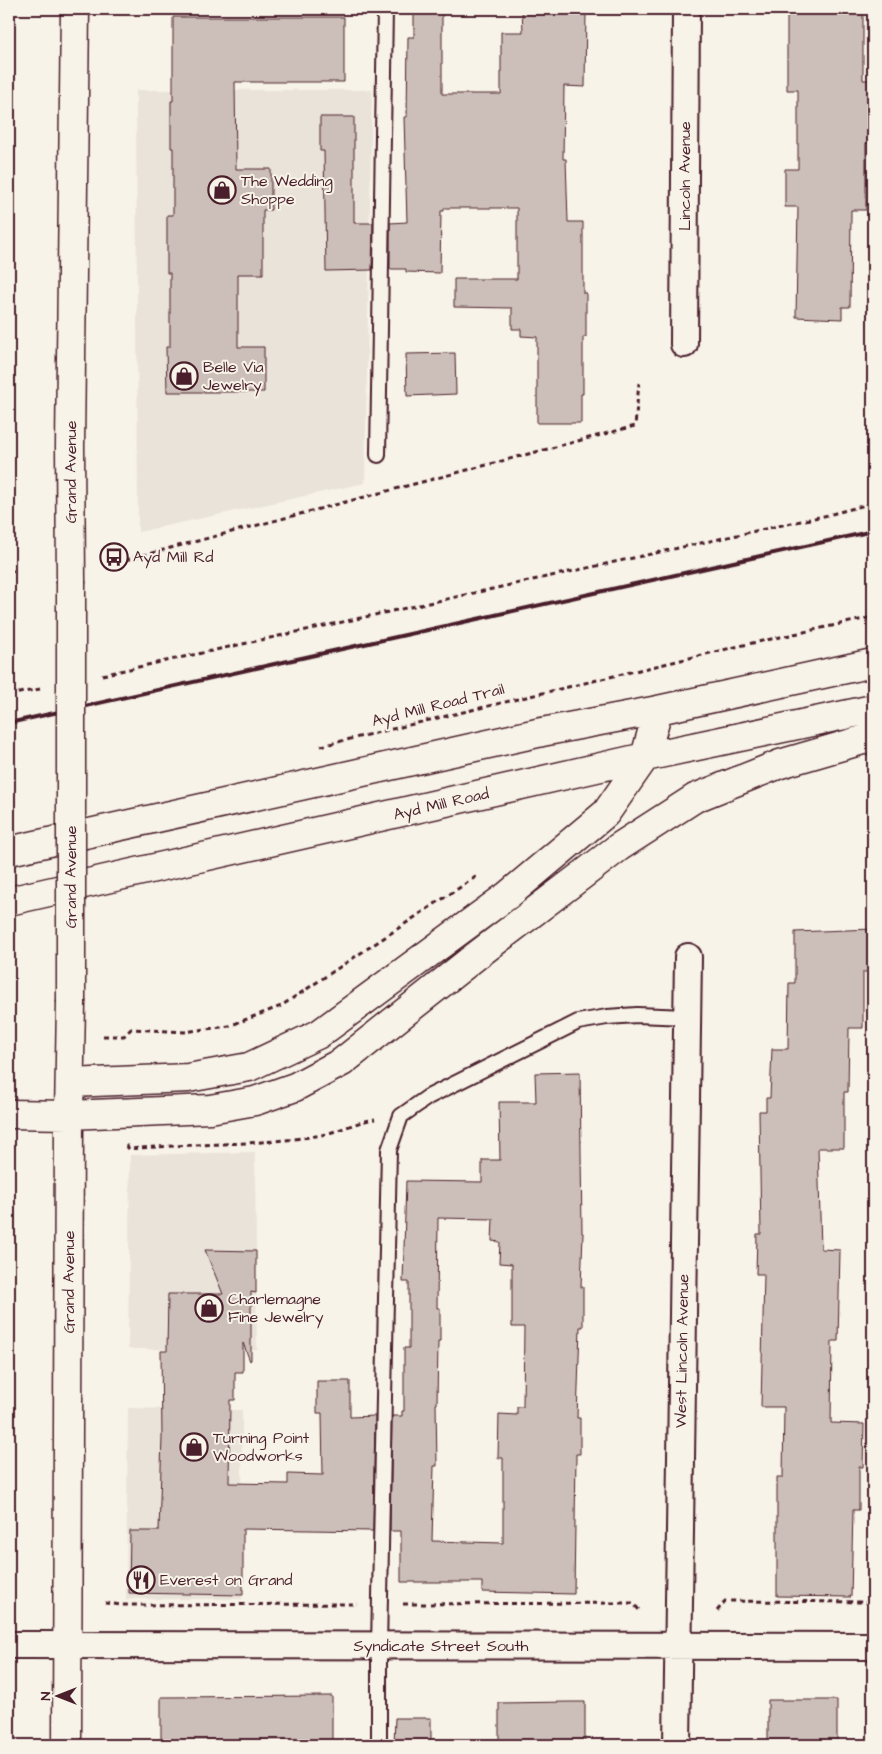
<svg xmlns="http://www.w3.org/2000/svg" width="882" height="1754" viewBox="0 0 882 1754" font-family="'Architects Daughter',sans-serif">
<style>
.built{fill:#eae3da}
.building{fill:#ccbfb9;stroke:#4a1f2b;fill-rule:evenodd}
.lines{fill:none;stroke-linecap:round;stroke-linejoin:round}
.lane-casing{stroke:#4a1f2b;stroke-width:18}
.street-casing{stroke:#4a1f2b;stroke-width:30}
.secondary-casing{stroke:#4a1f2b;stroke-width:31}
.path{stroke:#4a1f2b;stroke-width:3;stroke-dasharray:5 4;stroke-linecap:butt}
.lane{stroke:#f7f3e8;stroke-width:14}
.street{stroke:#f7f3e8;stroke-width:26}
.secondary{stroke:#f7f3e8;stroke-width:28}
.rail{stroke:#4a1f2b;stroke-width:4}
.secondary-bridge-casing{stroke:#4a1f2b;stroke-width:31;stroke-linecap:butt}
.secondary-bridge{stroke:#f7f3e8;stroke-width:28}
.labels{text-anchor:middle;dominant-baseline:central;stroke-width:4;stroke-linejoin:round;paint-order:stroke}
.street-label{font-size:16px;fill:#4a1f2b;stroke:#f7f3e8}
.poi-label{font-size:16px;fill:#4a1f2b;stroke:#f7f3e8;text-anchor:start}
</style>
<rect width="100%" height="100%" fill="#f7f3e8"/>
<filter id="ink" filterUnits="userSpaceOnUse"><feTurbulence type="fractalNoise" baseFrequency=".02" numOctaves="2"/><feDisplacementMap in="SourceGraphic" scale="10" xChannelSelector="R" yChannelSelector="G"/><feConvolveMatrix kernelMatrix="1 2 1 2 8 2 1 2 1" color-interpolation-filters="sRGB"/></filter>
<g filter="url(#ink)">
<path class="built" d="M136,90H372L365,483L138,532Z
M255,1152L257,1350L128,1349L130,1155Z
M128,1408L242,1410V1599H126Z"/>
<path class="building" d="M414,9H442V94H501V32H523L522,9H586L585,87L564,86L563,159H566L568,222H583V293H586V337H583V394H581V423H537V337L521,336V329H512V308L454,307V279H517V208H444V211H441L440,273L406,272V269H390V223L407,222L404,117H407L408,37H414Z
M787,9H857V11H863V80H873V143H866V210H851L850,307H842V319L796,317L798,207H785V169H798V90H787Z
M173,17H344V82H235L236,169H271V210H263V274H238V347H264V392H167L166,347H170V273H167V215H173V148H171V101H173Z
M320,117H354V223H373L372,270L326,271L324,151H320Z
M455,353L456,394L407,396L406,354Z
M873,929V972H863V1028H849L848,1092H844V1148H818L821,1249L840,1250L838,1341H832L831,1423L864,1424L863,1467H859V1510H853L851,1597L777,1596V1477H783L784,1407H761L764,1274H756L757,1234H761L759,1111H766V1098H770L772,1049H788L789,983H795V932Z
M580,1072L582,1233H583L581,1287H583V1327H580L577,1418H580V1454H576L574,1594L482,1592V1582H401V1531H390L392,1416H402V1411H404V1348H409V1282H403L406,1181L482,1182V1160H500L499,1102H536L535,1073ZM438,1218L493,1219L492,1241L500,1242L499,1263L512,1264V1327H524L523,1407H517V1415L499,1414L498,1458H503V1543L432,1541L434,1466H437L436,1404H437L438,1341H440V1308H437Z
M205,1250L256,1251V1293L251,1292V1360L250,1361L243,1343V1372H235V1400H230L229,1483L288,1484V1474L323,1475L322,1413H317V1381H350V1417L375,1416L373,1531L243,1529V1595L129,1593L130,1531H159L162,1437L161,1351H167L168,1294H223Z
M332,1696V1745H161V1697Z
M768,1700H837V1745H773V1741H768Z
M570,1702H585V1745H499V1703Z
M395,1718H431V1745H394Z"/>
<g class="lines">
<g class="lane-casing">
<path id="lane" d="M378,455L385,9
M379,1745V1646L389,1150L401,1116L428,1097L578,1022L607,1017L637,1015L686,1017"/>
</g>
<g class="street-casing">
<path id="street" d="M684,344L686,9
M9,1645L873,1646
M677,1745L688,957"/>
</g>
<g class="secondary-casing">
<path id="secondary" d="M71,581L70,447L75,9
M9,851L542,732L658,710L873,663
M9,901L645,757L873,709
M70,1083L188,1078L249,1067L319,1034L508,895L606,813L645,757L658,710
M9,1114L69,1115L210,1109L255,1101L295,1087L342,1062L476,956L619,847L695,798L780,764L873,737
M67,1745L69,1115L71,1003"/>
</g>
<path class="path" d="M125,560L635,426L639,383
M9,571H18
M102,675L828,515L873,503
M9,695L40,689
M321,746L748,644L873,617
M103,1036H124L131,1029L184,1032L229,1026L281,1006L477,876
M126,1145L129,1149C191,1143 254,1146 316,1136C336,1133 355,1122 375,1119
M105,1603L122,1605L357,1604
M403,1604L633,1603L639,1610
M717,1611L725,1601L873,1602"/>
<use href="#lane" class="lane"/>
<use href="#street" class="street"/>
<use href="#secondary" class="secondary"/>
<path class="rail" d="M9,723L873,531"/>
<g class="secondary-bridge-casing">
<path id="secondary-bridge" d="M71,581V1003"/>
</g>
<use href="#secondary-bridge" class="secondary-bridge"/>
</g>
</g>
<defs>
<g id="shop-ring" transform="scale(1.4375)"><circle r="9.5" fill="#f7f3e8" stroke="#4a1f2b" stroke-width="1.5"/><path d="M-5-2.5h2.3a2.7 3.5 0 0 1 5.4 0H5L5.5 6h-11ZM-1.5-2.5h3a1.5 2.3 0 0 0-3 0Z" fill="#4a1f2b"/></g>
<g id="bus-ring" transform="scale(1.4375)"><circle r="9.5" fill="#f7f3e8" stroke="#4a1f2b" stroke-width="1.5"/><path d="M-5-6H5V4H4V6H2V4H-2V6H-4V4H-5ZM-3.5-4V0h7V-4ZM-3.5 1.2v1.5H-2V1.2ZM2 1.2v1.5H3.5V1.2Z" fill="#4a1f2b"/></g>
<g id="restaurant-ring" transform="scale(1.4375)"><circle r="9.5" fill="#f7f3e8" stroke="#4a1f2b" stroke-width="1.5"/><path d="M-5-6h1v4h1v-4h1v4h1v-4h1v5L-1.5 .5V6h-2V.5L-5-1ZM5-6V6H3V1.5H1.5Q1.5-4 5-6Z" fill="#4a1f2b"/></g>
</defs>
<g fill-rule="evenodd">
<use href="#shop-ring" x="222" y="190"/>
<use href="#shop-ring" x="184" y="376"/>
<use href="#bus-ring" x="114" y="557"/>
<use href="#shop-ring" x="209" y="1308"/>
<use href="#shop-ring" x="194" y="1447"/>
<use href="#restaurant-ring" x="141" y="1580"/>
</g>
<g class="labels">
<g class="street-label">
<text transform="translate(685 176) rotate(-90)">Lincoln Avenue</text>
<text transform="translate(71 472) rotate(-90)">Grand Avenue</text>
<text transform="translate(438 705) rotate(-14)">Ayd Mill Road Trail</text>
<text transform="translate(441 804) rotate(-13)">Ayd Mill Road</text>
<text transform="translate(71 877) rotate(-90)">Grand Avenue</text>
<text transform="translate(69 1282) rotate(-90)">Grand Avenue</text>
<text transform="translate(682 1351) rotate(-89)">West Lincoln Avenue</text>
<text x="441" y="1646">Syndicate Street South</text>
</g>
<g class="poi-label">
<text x="241" y="181">The Wedding<tspan x="241" dy="18">Shoppe</tspan></text>
<text x="203" y="367">Belle Via<tspan x="203" dy="18">Jewelry</tspan></text>
<text x="133" y="557">Ayd Mill Rd</text>
<text x="228" y="1299">Charlemagne<tspan x="228" dy="18">Fine Jewelry</tspan></text>
<text x="213" y="1438">Turning Point<tspan x="213" dy="18">Woodworks</tspan></text>
<text x="160" y="1580">Everest on Grand</text>
</g>
</g>
<rect width="882" height="1754" fill="none" stroke="#f7f3e8" stroke-width="30"/>
<rect x="15" y="15" width="852" height="1724" fill="none" stroke="#4a1f2b" stroke-width="2" filter="url(#ink)"/>
<g transform="translate(58 1696) rotate(270)" stroke="#f7f3e8" stroke-width="4" paint-order="stroke">
<path d="M0-4L9 19L0 12L-9 19Z" fill="#4a1f2b"/>
<text y="-8" font-size="14" font-weight="bold" text-anchor="middle" fill="#4a1f2b">N</text>
</g>
</svg>
